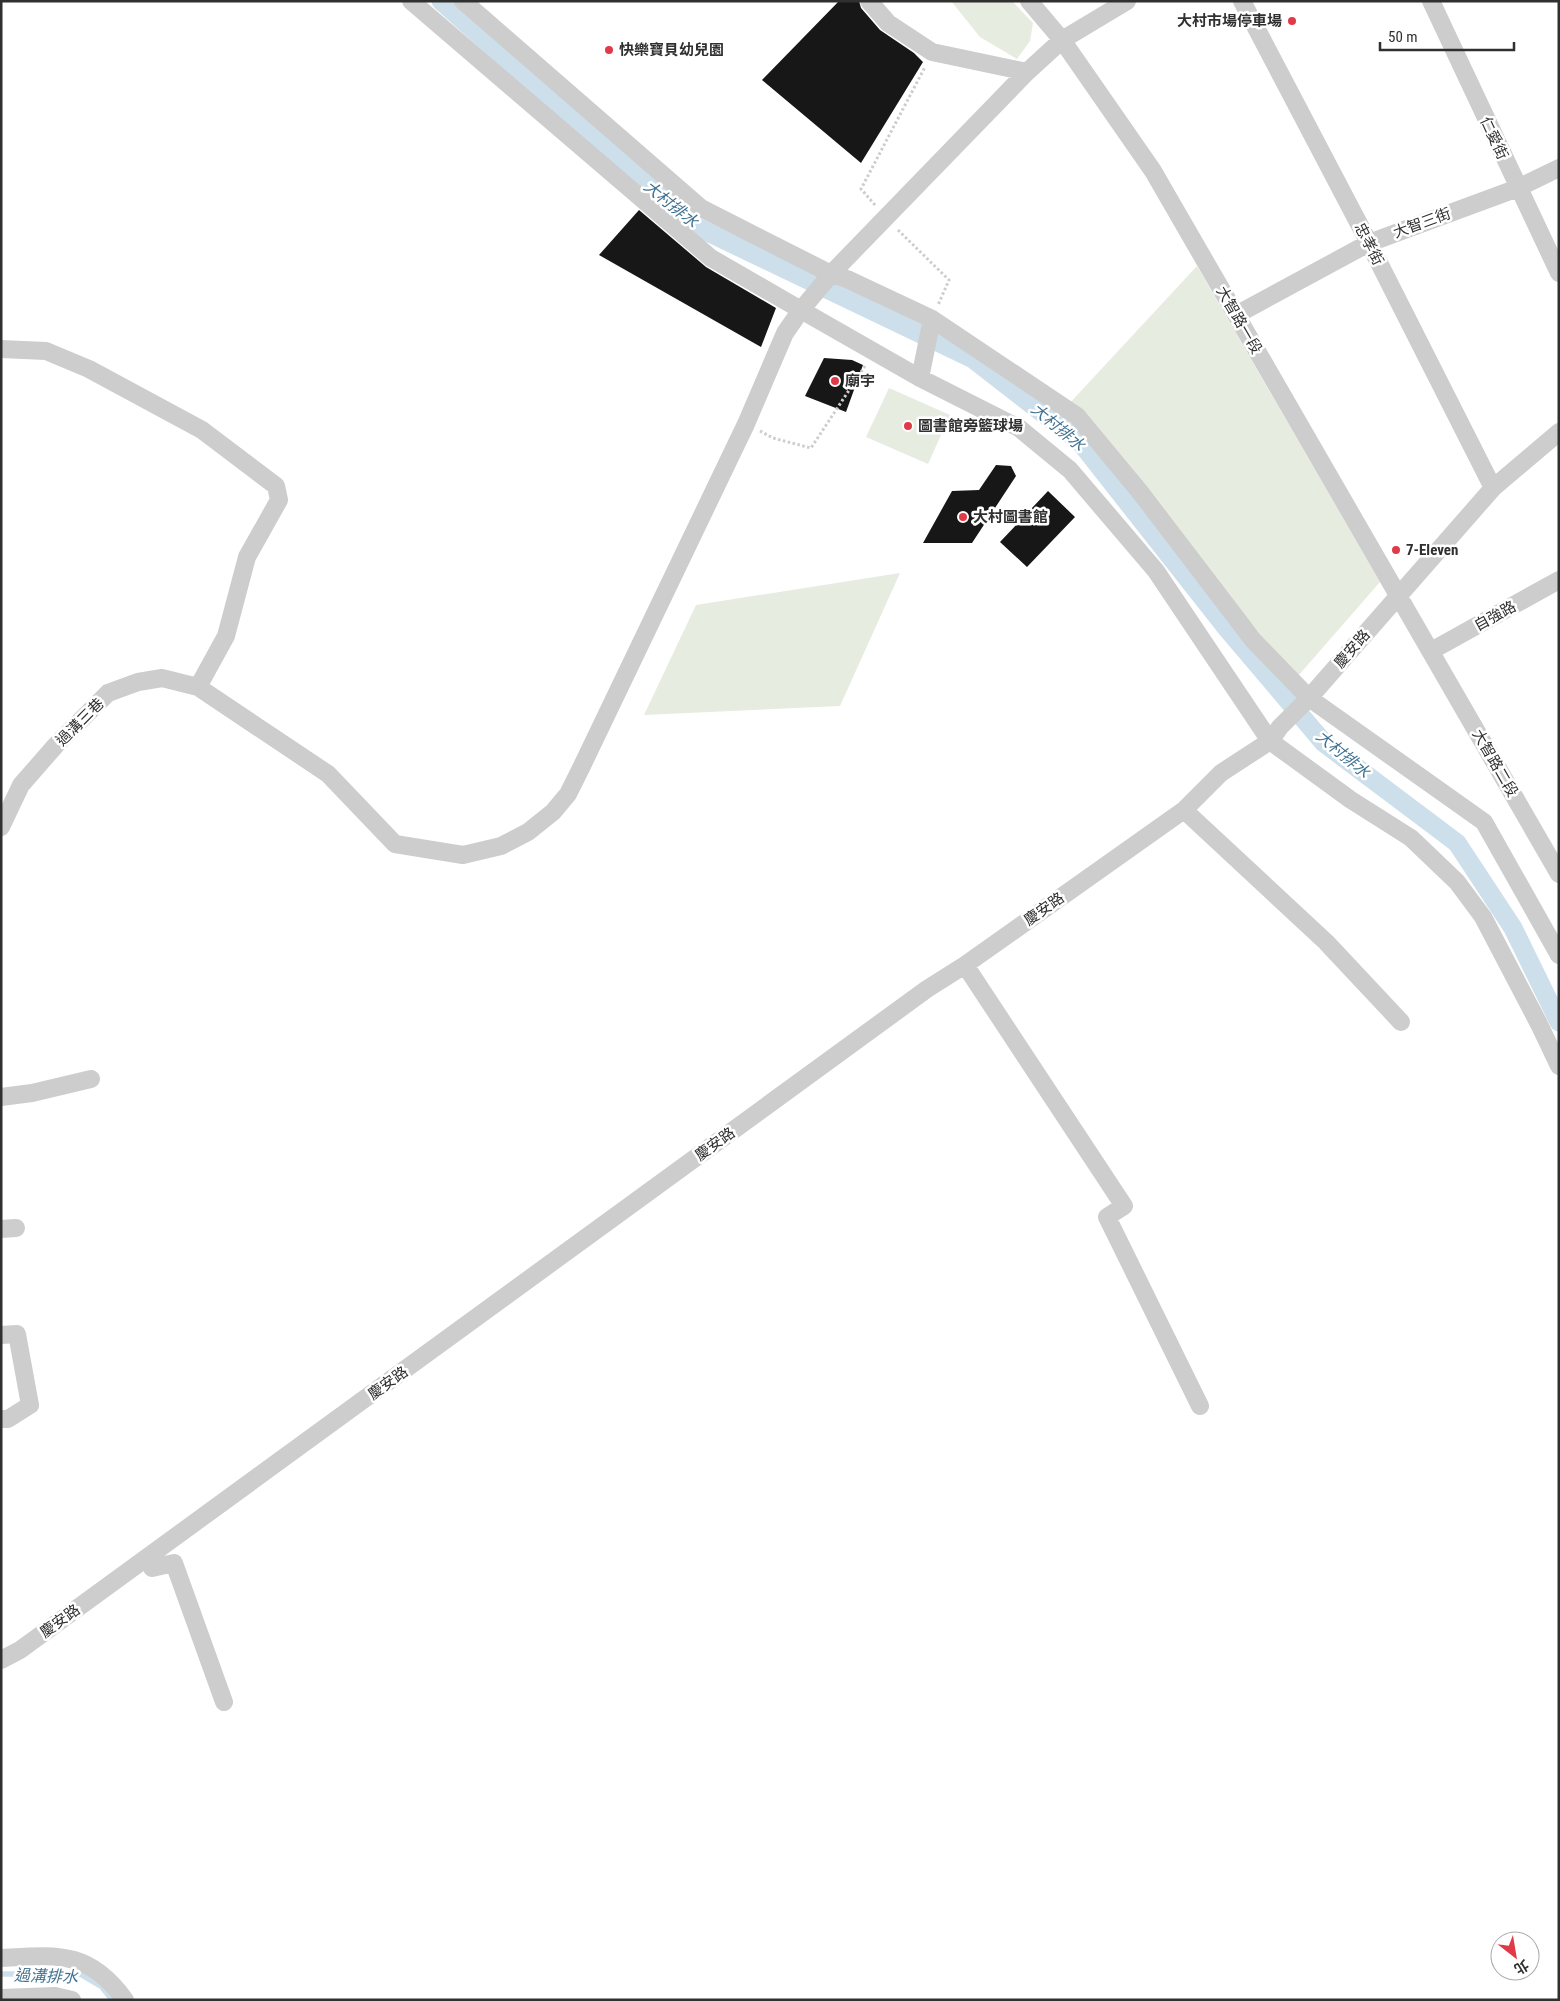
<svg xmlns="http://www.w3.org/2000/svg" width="1560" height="2001" viewBox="0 0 1560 2001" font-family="'Roboto Condensed','Noto Sans TC',sans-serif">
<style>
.green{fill:#e6ecdf}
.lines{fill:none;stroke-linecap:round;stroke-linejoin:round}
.stream{stroke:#ccdfeb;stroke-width:5.5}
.canal{stroke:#ccdfeb;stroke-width:19}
.building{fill:#171717}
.path{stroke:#cdcdcd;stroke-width:3;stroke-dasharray:2.5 2.5;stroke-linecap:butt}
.minor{stroke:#cdcdcd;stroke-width:18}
.poi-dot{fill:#e03947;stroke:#fff;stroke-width:2}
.labels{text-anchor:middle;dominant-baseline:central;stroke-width:5;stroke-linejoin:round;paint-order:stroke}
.poi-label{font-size:15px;font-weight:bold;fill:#303030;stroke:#fff;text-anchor:start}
.street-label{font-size:15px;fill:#303030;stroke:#fff}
.water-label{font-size:16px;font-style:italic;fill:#407290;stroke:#fff}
</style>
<rect width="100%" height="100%" fill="#fff"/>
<path class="green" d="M951,1H1012L1033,23L1030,41L1017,59L980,37Z
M1197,266L1380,582L1298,676L1260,634L1082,414L1068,405Z
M889,388L950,415L928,464L866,437Z
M900,573L840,706L644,715L696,605Z"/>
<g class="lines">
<path class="stream" d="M1,1974H80L102,1987L112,2000"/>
<path class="canal" d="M441,1L691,224L973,359L1080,442L1224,625L1324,743L1457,843L1513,928L1559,1022"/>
</g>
<path class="building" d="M839,1H859L861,8L880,30L914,53L923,62L861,163L762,80Z
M639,210L706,267L776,308L761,347L599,255Z
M824,358L852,360L863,365L846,412L805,396Z
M996,465L1011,466L1016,476L972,543H923L952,491L979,490Z
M1048,491L1075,517L1027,567L1000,542Z"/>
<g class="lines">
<path class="path" d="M875,205L861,189L925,67
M898,230L949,280L938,305
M760,431L773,438L811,448L865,366"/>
<path class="minor" d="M411,1L711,258L801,310L831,274L1027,72L1062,40L1127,1
M463,1L701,208L831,274L847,279L932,319L1077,416L1140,492L1253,640L1309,698L1484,822L1559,955
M869,1L888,23L932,52L1027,72
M1029,1L1062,40L1153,171L1559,874
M1242,1L1369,243L1493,488
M1431,1L1559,273
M1236,315L1369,243L1518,188L1559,168
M1,349L46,351L89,369L202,430L276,486L279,500L247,557L226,636L198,687
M920,378L932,319
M1431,651L1559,580
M1184,810L1326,942L1401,1022
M1,827L21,785L56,745L108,693L138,682L162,678L198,687L328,774L395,844L463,855L501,846L528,832L553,812L568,794L581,768L746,424L785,333L801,310L920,378L1019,428L1070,470L1156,571L1270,741L1351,800L1411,838L1457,882L1483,917L1539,1024L1559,1066
M965,965L1124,1206L1107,1217L1200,1406
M1,1097L32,1093L91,1079
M1,1229L16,1228
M1,1335L17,1334L30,1405L8,1419H1
M151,1555L152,1568L174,1563L224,1702
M1,1660L20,1650L927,989L965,965L1184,810L1221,773L1270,741L1280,727L1309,698L1493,488L1559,432
M1,1958C57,1955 89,1950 125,2000
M1,1998L55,1996L72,2000"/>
</g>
<g class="poi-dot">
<circle cx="1292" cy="21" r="5"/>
<circle cx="609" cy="50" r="5"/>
<circle cx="835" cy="381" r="5"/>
<circle cx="908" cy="426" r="5"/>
<circle cx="963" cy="517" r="5"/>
<circle cx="1396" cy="550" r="5"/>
</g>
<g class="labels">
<g class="poi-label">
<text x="1282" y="21" text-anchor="end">大村市場停車場</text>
<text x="619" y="50">快樂寶貝幼兒園</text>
<text x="845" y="381">廟宇</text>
<text x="918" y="426">圖書館旁籃球場</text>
<text x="973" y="517">大村圖書館</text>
<text x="1406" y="550">7-Eleven</text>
</g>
<g class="street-label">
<text transform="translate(1494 138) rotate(65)">仁愛街</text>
<text transform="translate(1422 223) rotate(-20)">大智三街</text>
<text transform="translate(1369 244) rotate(63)">忠孝街</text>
<text transform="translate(1239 320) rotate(60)">大智路一段</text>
<text transform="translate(1495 616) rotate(-29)">自強路</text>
<text transform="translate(1352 649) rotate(-49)">慶安路</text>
<text transform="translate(80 722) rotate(-45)">過溝三巷</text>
<text transform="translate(1495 763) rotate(60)">大智路二段</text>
<text transform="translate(1044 909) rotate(-35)">慶安路</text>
<text transform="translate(715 1144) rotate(-36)">慶安路</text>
<text transform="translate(388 1383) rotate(-36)">慶安路</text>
<text transform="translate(60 1621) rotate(-36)">慶安路</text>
</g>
<g class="water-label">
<text transform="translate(671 204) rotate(39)">大村排水</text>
<text transform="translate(1058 427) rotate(40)">大村排水</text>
<text transform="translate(1343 754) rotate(40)">大村排水</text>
<text transform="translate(46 1976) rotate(2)">過溝排水</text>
</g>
</g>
<rect width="1560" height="2001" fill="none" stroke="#303030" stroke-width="5"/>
<g transform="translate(1515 1956) rotate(149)"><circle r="24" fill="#ffffff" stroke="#acacac"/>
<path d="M0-4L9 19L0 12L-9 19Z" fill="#e03947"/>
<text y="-8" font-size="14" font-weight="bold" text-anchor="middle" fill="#303030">北</text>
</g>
<path d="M1380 42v8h134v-8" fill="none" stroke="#303030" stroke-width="2.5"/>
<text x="1388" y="42" font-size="15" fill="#303030" stroke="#ffffff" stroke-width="4" paint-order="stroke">50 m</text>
</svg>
